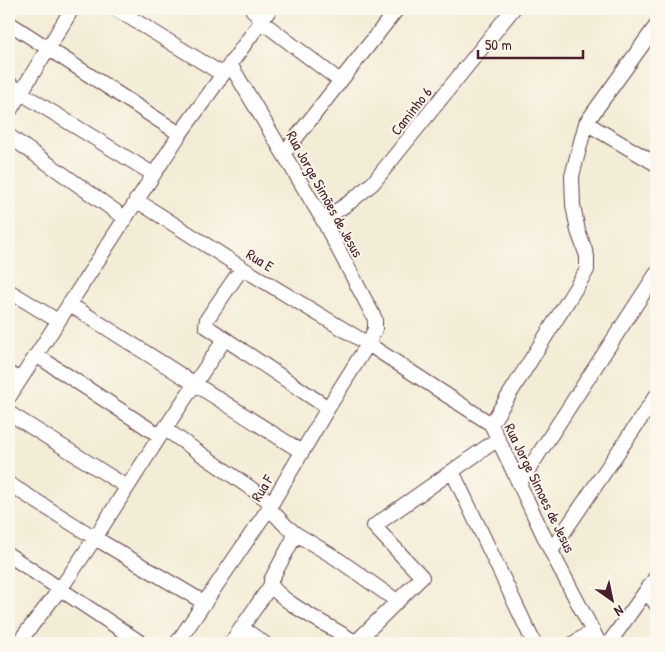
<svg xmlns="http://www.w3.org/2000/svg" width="665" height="652" viewBox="0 0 665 652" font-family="'Patrick Hand',sans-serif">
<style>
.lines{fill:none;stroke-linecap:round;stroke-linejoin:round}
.street-casing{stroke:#633e45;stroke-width:16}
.street{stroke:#fff;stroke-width:14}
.labels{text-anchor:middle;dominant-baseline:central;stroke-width:4;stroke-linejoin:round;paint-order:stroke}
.street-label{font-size:15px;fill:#4a1f2b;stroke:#fbf7ec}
</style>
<rect width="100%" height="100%" fill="#fbf7ec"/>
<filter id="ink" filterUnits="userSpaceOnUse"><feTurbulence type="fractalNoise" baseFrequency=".02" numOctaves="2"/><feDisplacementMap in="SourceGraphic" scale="10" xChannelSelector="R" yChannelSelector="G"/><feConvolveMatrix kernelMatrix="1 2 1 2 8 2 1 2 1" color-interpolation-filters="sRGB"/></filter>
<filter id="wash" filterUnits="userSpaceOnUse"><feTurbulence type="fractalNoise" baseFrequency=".0096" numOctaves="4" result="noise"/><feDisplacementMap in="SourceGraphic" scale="20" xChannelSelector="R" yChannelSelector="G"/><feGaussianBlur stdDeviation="1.12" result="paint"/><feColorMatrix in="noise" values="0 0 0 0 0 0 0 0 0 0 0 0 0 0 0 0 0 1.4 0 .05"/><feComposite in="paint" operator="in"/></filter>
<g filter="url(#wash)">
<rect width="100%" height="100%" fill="#f3ecd6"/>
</g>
<g filter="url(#ink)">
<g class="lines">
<g class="street-casing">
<path id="street" d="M116,9L222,74
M252,9L261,21L340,81
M9,23L180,134
M9,83L21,93L153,174
M9,112L72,9
M586,123L656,164
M9,136L125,218
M284,153L397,9
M136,200L242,268L368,344L491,424L551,551L599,643
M323,220L350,202L373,183L513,9
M242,268L207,319L206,326L328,408
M9,291L58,321
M69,304L302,452
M36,355L160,436
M9,373L20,380
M9,397L180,134L270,9
M9,413L127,487
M491,424L587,270V256L578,231L573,205L572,176L579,149L586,123L656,26
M165,429L272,503
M452,471L534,643
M9,484L95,538L205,603
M519,484L656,274
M269,508L286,526L296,534L336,558L397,601
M551,551L656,396
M9,555L141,643
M271,585C284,605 335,628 356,643
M646,591L656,604
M242,628L264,643
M18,643L61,588L95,538L160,436L224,340
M177,643L269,508L328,408L368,344L375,329V319L323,220L230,64
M231,643L271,585V580L296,534
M355,643L422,577L374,526L498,439
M574,643L593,631
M609,643L656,577"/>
</g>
<use href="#street" class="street"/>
</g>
</g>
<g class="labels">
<g class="street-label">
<text transform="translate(411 111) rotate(-52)">Caminho 6</text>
<text transform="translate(325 194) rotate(61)">Rua Jorge Simões de Jesus</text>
<text transform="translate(260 260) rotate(32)">Rua E</text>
<text transform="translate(262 488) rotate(-59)">Rua F</text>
<text transform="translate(540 488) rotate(64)">Rua Jorge Simoes de Jesus</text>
</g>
</g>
<rect width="665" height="652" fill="none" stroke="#fbf7ec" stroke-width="30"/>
<g transform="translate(612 600) rotate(147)" stroke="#fbf7ec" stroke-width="4" paint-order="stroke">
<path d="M0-4L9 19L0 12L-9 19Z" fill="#4a1f2b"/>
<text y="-8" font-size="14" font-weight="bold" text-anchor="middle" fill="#4a1f2b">N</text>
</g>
<path d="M478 50v8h105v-8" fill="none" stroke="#4a1f2b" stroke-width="2.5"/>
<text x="485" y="50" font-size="15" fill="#4a1f2b" stroke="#fbf7ec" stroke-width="4" paint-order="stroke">50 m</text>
</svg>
